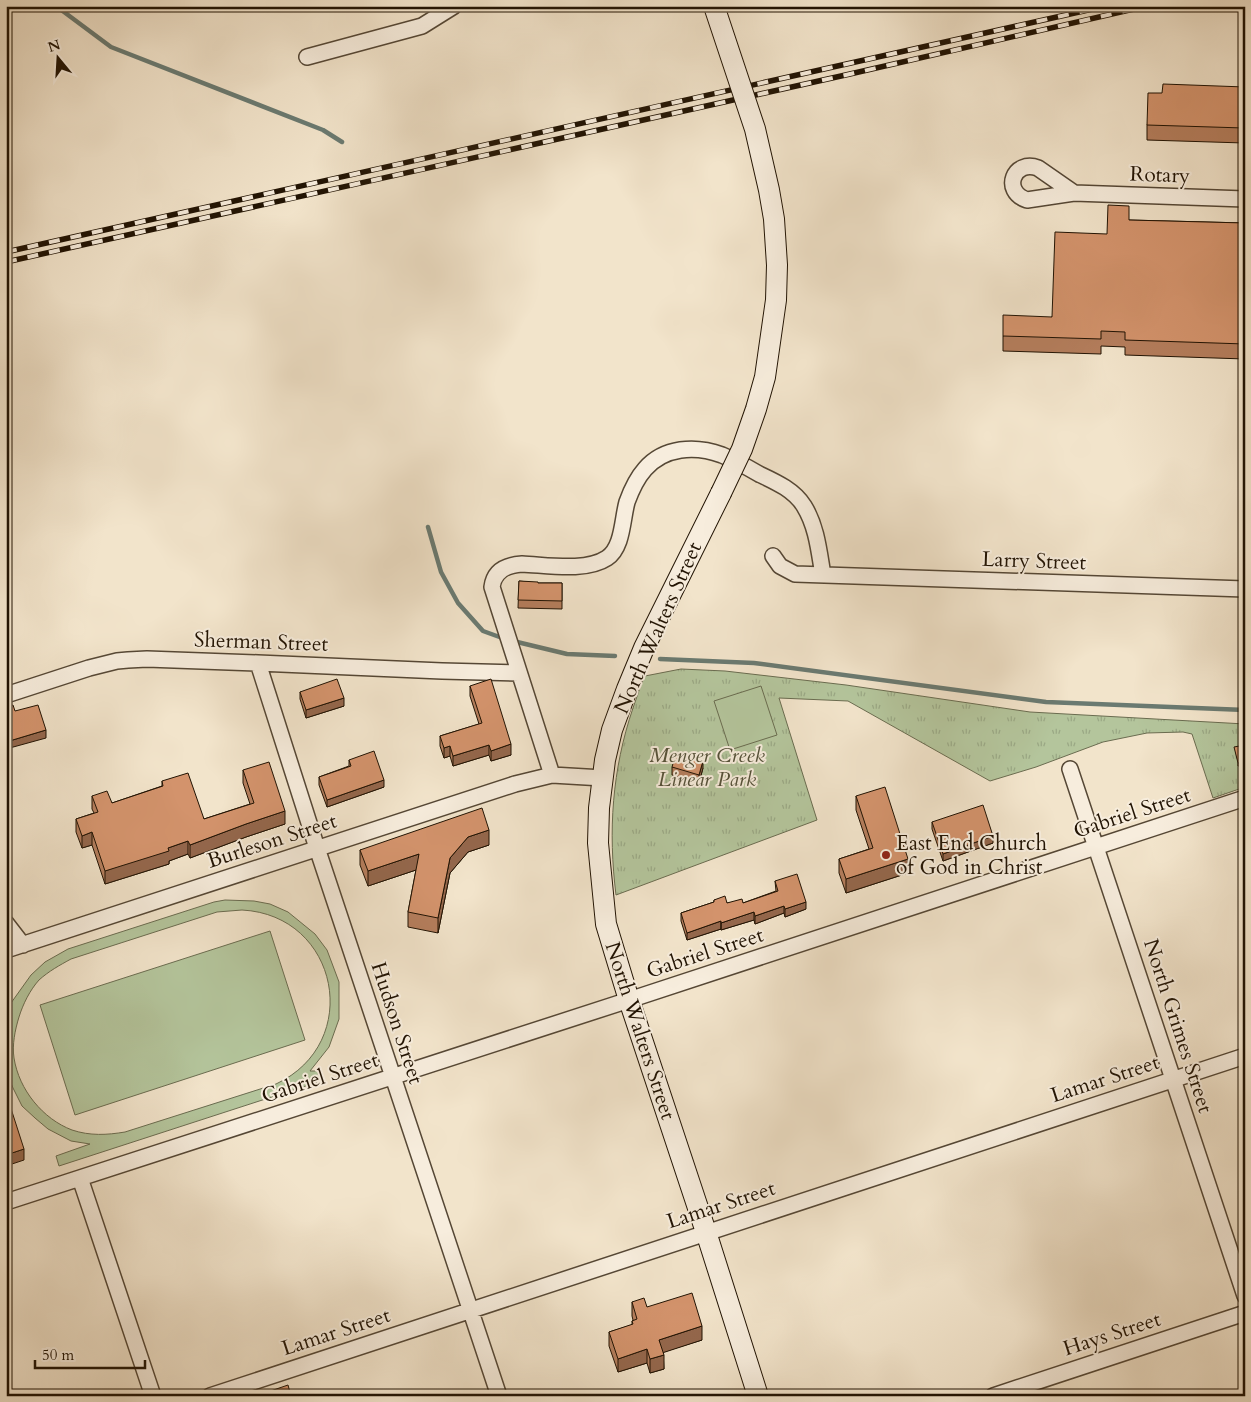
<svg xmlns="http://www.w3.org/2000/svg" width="1251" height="1402" viewBox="0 0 1251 1402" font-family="Cardo,serif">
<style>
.park{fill:url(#park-tufts);stroke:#6a6c50}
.pitch{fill:#b4c59c;stroke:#6a6c50;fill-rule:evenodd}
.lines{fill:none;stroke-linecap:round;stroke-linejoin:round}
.stream{stroke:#6a7a71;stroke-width:4.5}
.street-casing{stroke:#554735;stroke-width:18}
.secondary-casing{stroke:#211303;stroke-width:22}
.street{stroke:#f7eddd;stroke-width:15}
.secondary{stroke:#f7eddd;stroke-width:20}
.rail-casing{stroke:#211303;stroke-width:5.5}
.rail{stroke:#f7eddd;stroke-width:4;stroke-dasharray:11;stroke-linecap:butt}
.secondary-bridge-casing{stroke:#211303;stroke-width:22;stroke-linecap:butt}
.secondary-bridge{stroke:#f7eddd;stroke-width:20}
.wall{fill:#b57e5d;stroke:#211303}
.shaded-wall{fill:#94674c;stroke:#211303}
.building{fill:#d3936c;stroke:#211303}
.poi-dot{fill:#8f2418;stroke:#f7eddd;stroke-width:2}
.labels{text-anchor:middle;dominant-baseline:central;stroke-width:4;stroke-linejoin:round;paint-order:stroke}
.street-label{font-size:21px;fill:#211303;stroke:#f7eddd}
.park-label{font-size:21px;font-style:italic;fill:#545139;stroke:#f7eddd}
.poi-label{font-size:21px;fill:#211303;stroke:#f7eddd;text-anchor:start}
</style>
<defs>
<pattern id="park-tufts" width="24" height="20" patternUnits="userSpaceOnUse" patternTransform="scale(1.25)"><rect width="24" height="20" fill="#b4c59c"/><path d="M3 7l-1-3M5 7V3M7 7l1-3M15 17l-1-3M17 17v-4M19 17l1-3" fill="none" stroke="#9aa885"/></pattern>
</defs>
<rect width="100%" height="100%" fill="#f2e4cb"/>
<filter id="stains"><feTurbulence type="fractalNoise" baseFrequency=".004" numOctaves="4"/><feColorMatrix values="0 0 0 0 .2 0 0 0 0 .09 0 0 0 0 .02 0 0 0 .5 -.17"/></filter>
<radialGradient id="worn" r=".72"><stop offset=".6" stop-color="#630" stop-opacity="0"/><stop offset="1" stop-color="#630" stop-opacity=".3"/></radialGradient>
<path class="park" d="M681,669L725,671L846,685L1030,712L1245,724V787L1213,798L1192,734L1183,732L1147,733L1103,742L1036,767L990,781L848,701L779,698L817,820L616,895C608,831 612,770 633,708C637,697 640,686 645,676Z"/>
<path class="pitch" d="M761,686L777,735L730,750L714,701Z
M225,900L254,901L270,904L288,912L315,934L327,950L339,982V1019L329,1047L310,1071H317L321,1081L59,1166L56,1156L90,1144L71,1141L48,1129L35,1118L22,1106L13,1088L6,1071V1018L11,1003L31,975L45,962L68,949L214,902ZM242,910C339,915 364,1043 276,1084L125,1132C107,1135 90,1136 72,1130C43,1119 19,1090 14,1058C12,1045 15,1030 19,1017C23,1004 30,990 39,980C49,971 60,965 71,959L217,912Z
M270,931L305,1040L75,1115L40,1005Z"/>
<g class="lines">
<path class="stream" d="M56,6L111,47L323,130L342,142
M428,527L441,572L458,603L483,631L505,639
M513,641L567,654L615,656
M660,659L754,663L1046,702L1245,710"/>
<g class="street-casing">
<path id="street" d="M307,57L422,26L454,6
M1074,193L1038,168C1014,159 1001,191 1027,200L1074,193L1245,199
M773,556L780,566L795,574L1245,589
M258,663L317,848L499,1396
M6,695L89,668L117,661L128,660L147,659L258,663L442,671L519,673
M1070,769L1245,1296
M552,775L492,587C494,571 506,565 522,564C547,565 586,572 607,558C623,547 622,520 627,502C631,491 637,478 645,469C664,447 695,445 722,455C734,460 747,467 759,474C776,482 794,490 804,506C817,527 819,552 823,575
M6,923L23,945
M6,950L515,784L552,775L603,778
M80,1178L153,1396
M6,1202L629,1000L1245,798
M210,1396L1245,1056
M993,1396L1245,1313"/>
</g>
<g class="secondary-casing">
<path id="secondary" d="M721,493L644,648L627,689L612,730L605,760L599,808L598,843L606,924L629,1000L706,1232L758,1396"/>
</g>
<use href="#street" class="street"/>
<use href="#secondary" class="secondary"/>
<g class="rail-casing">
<path id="rail" d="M6,252L1106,6
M6,262L850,74L1147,6"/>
</g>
<use href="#rail" class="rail"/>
<g class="secondary-bridge-casing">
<path id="secondary-bridge" d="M714,6L755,129L769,190L774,219L777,265L776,300L765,377L756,409L742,449L721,493"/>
</g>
<use href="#secondary-bridge" class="secondary-bridge"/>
</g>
<path class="wall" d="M1245,87V165H1243L1244,143L1147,140V125L1162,93Z
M1129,220L1245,223V359L1125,355V347L1101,346V354L1003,351V336L1052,317L1107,234Z
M519,581L538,583H562V609L518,608Z
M470,686L511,755L491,761L489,755L453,766L450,756L444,758L440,746V736L479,724L470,696Z
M300,692L344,706L306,718L300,699Z
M349,760L384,787L327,807L319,785V777L349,766Z
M672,767L703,768L699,783L672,775Z
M243,770L285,824L246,837L190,858L188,854L169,861V864L105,884L92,845L82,848L76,832V819L94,813L92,809V796L112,803L162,786V781L204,819L250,804L243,783Z
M856,796L908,873L846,893L839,873V859L869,849L856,810Z
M932,822L993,843L943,861L932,829Z
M489,845L468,852L450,873L438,933L408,927V912L416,870L368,886L360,865V850Z
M775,881L806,909L785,917L784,913L755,924L754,920L721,930V929L687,940L681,921V913L714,902V900L727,903H743L776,891Z
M632,1302L647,1307L702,1340L663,1352L664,1369L650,1373L647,1363L618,1372L609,1346V1332L632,1325V1321L633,1320L632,1316Z"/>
<path class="shaded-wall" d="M344,698V706L306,718V710Z
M46,730V738L6,749V742Z
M511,744V755L491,761V751Z
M489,745V755L453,766V756Z
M450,746V756L444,758V748Z
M703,761V768L699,783V775Z
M1245,761V765L1238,766V763Z
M384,780V787L327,807V800Z
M285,811V824L246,837L190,858V845L246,824Z
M489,830V845L468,852L450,873L438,933V918L450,858L468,837Z
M92,832V845L82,848V836Z
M993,836V843L943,861V854Z
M188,841V854L169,861V864L105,884V871L168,848Z
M419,854V869L368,886V871Z
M908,859V873L846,893V879Z
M806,902V909L785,917V909Z
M784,906V913L755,924V916Z
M754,912V920L721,930V923Z
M721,921V929L687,940V933Z
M24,1149V1160L6,1166V1155Z
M702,1326V1340L659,1354V1340Z
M647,1349V1363L618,1372V1359Z
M664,1355V1369L650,1373V1359Z"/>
<path class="building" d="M1163,84L1245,87V150H1243L1244,128L1147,125L1148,93H1162Z
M1108,205L1129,206V220L1245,223V344L1125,340V332L1101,331V339L1003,336V315L1052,317L1055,232L1107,234Z
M519,581L538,582V583H562V601L518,600Z
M337,679L344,698L306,710L300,692Z
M491,679L511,744L491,751L489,745L453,756L450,746L444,748L440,736L482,723L470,686Z
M13,705L15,711L38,705L46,730L6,742V707Z
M1245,745V761L1238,763L1234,747Z
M374,751L384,780L327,800L319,777L351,766L349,760Z
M676,753L703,761L699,775L672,767Z
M269,762L285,811L246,824L190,845L188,841L168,848L169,851L105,871L92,832L82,836L76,819L98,812L92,796L107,791L112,803L163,786L162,781L188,773L204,819L254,803L243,770Z
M885,787L908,859L846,879L839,859L873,848L856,796Z
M983,805L993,836L943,854L932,822Z
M482,808L489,830L468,837L450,858L438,918L408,912L419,854L368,871L360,850Z
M797,874L806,902L785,909L784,906L755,916L754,912L721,923V921L687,933L681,913L714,902V900L725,896L727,903L742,899L743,903L778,891L775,881Z
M6,1093L24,1149L6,1155Z
M692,1293L702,1326L659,1340L664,1355L650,1359L647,1349L618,1359L609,1332L633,1324L632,1321L637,1319L632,1302L644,1298L647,1307Z
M288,1385L291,1396H256Z"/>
<circle class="poi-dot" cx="886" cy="855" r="5"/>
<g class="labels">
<g class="street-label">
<text transform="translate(1160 175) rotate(2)">Rotary</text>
<text transform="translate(1034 561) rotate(2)">Larry Street</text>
<text transform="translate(658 628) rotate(-66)">North Walters Street</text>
<text transform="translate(261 642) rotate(2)">Sherman Street</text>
<text transform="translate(1132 813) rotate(-18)">Gabriel Street</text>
<text transform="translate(272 841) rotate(-18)">Burleson Street</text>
<text transform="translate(705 953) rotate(-18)">Gabriel Street</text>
<text transform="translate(397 1023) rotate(72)">Hudson Street</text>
<text transform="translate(1178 1026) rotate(72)">North Grimes Street</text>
<text transform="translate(640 1031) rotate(72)">North Walters Street</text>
<text transform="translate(320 1078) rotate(-18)">Gabriel Street</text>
<text transform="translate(1105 1079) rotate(-18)">Lamar Street</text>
<text transform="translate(721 1205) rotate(-18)">Lamar Street</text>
<text transform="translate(336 1332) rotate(-18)">Lamar Street</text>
<text transform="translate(1112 1334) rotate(-18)">Hays Street</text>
</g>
<g class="park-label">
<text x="707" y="755">Menger Creek<tspan x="707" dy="24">Linear Park</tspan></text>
</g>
<g class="poi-label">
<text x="896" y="843">East End Church<tspan x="896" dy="24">of God in Christ</tspan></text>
</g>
</g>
<rect width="1251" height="1402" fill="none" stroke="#f2e4cb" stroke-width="25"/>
<rect x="8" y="8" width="1236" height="1387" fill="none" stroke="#211303" stroke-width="2.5"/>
<rect x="12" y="12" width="1226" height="1377" fill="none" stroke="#211303"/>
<g transform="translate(58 58) rotate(342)" stroke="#f7eddd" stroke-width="4" paint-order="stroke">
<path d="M0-4L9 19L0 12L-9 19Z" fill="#211303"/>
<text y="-8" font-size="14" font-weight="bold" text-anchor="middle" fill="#211303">N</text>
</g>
<path d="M35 1360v8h110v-8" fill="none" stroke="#211303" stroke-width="2.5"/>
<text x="42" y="1360" font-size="15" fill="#211303" stroke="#f7eddd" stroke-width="4" paint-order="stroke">50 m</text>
<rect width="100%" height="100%" filter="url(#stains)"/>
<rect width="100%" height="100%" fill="url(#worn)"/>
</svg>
